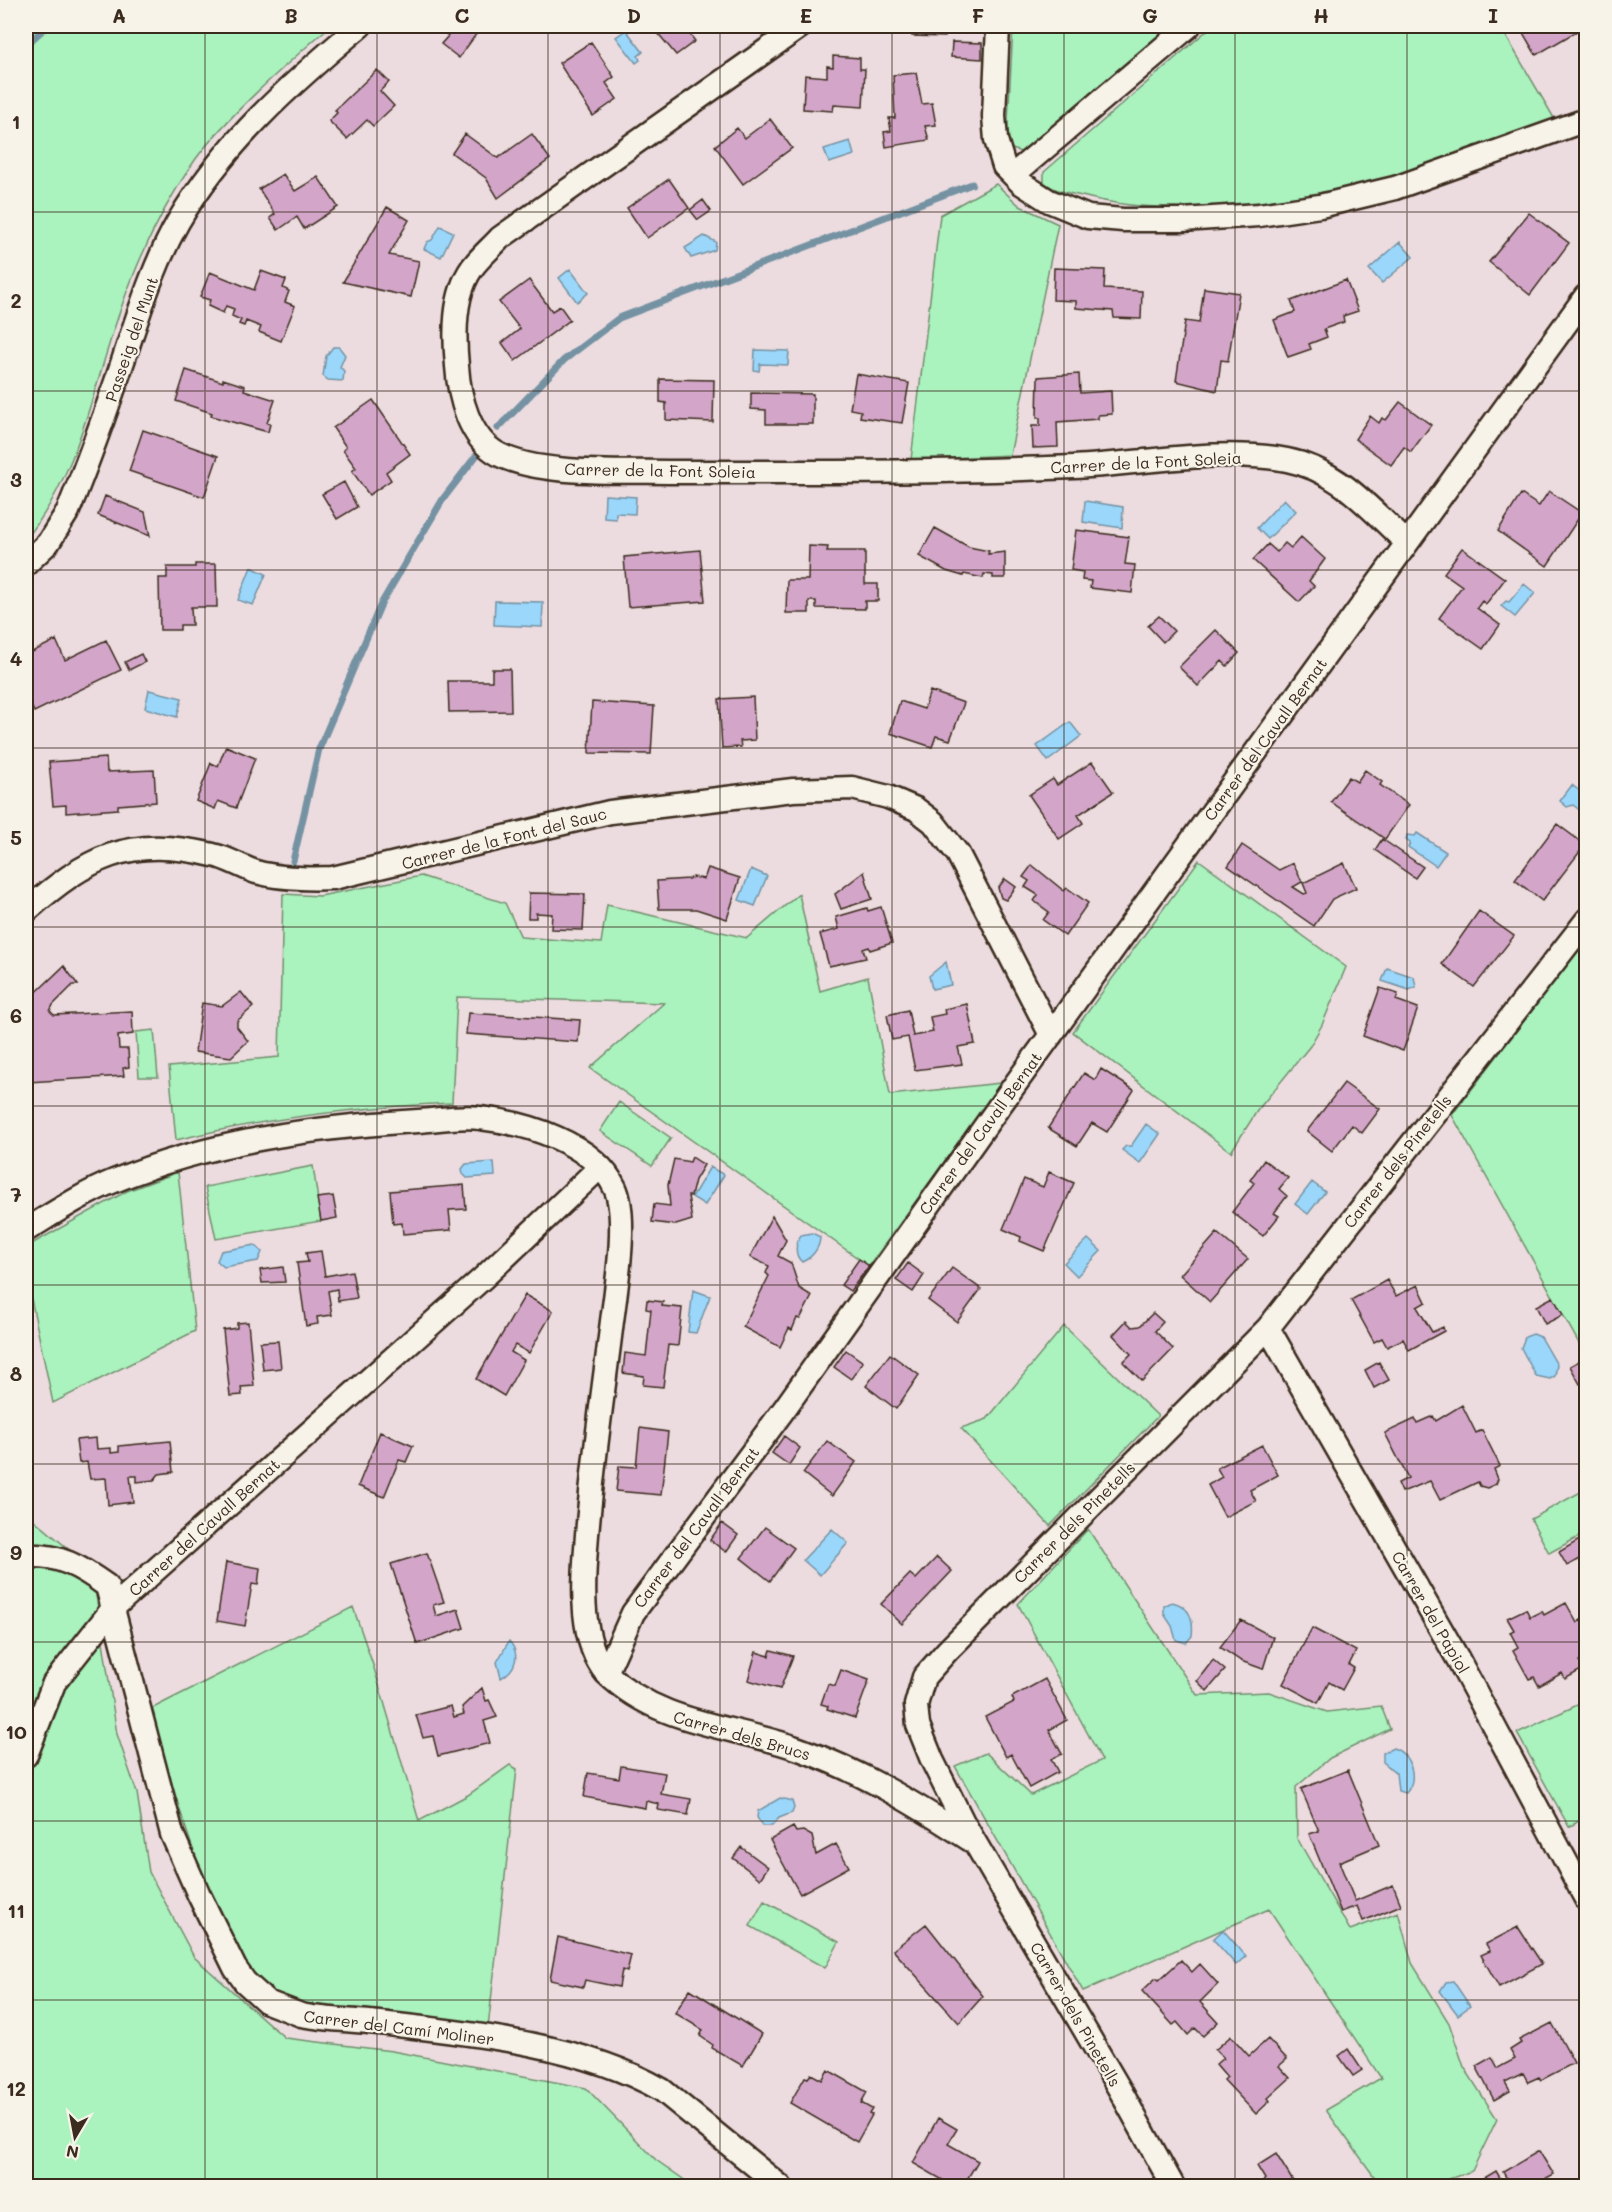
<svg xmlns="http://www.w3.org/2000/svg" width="1612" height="2212" viewBox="0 0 1612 2212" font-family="Mali,sans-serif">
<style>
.green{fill:#aaf2be;stroke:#728e6e;stroke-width:1.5}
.water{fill:#9ad7fb;stroke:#7492a3;stroke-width:1.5}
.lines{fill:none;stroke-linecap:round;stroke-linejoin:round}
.stream{stroke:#7492a3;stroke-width:7}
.building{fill:#d3a6c9;stroke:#3b2a1e;stroke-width:1.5}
.street-casing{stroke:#3b2a1e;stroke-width:27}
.street{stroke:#f7f3e8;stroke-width:22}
.grid{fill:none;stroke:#3b2a1e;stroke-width:1.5;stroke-opacity:0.55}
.labels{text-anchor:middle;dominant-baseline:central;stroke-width:4.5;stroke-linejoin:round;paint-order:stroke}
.street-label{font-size:16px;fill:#3b2a1e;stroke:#f7f3e8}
.neatline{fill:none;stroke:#3b2a1e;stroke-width:2}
.grid-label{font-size:20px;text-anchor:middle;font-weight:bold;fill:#3b2a1e}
</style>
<rect width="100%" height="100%" fill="#ecdcdf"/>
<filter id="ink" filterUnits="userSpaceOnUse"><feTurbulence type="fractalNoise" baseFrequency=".0167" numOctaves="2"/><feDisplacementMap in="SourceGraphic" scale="12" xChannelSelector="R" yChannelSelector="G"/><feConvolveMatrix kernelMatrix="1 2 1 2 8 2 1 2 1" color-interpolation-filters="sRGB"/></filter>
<g filter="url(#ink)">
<path class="green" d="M26,26H330C287,64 229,114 195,160C168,199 147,240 130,284C96,368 84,468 26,539Z
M1013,26H1169L1021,152L1012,149L1007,141Z
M1212,26H1500L1554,118C1535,129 1513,136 1492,144C1378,187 1201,228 1082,196C1069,193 1054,191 1044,182V172Z
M996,184L1020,206L1058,224L1010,455L911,460L940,215Z
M1199,860L1346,967L1322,1025L1310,1046L1257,1111L1231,1152L1073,1032Z
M421,876L505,903L521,937L601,943L607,905L747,938L799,894L820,991L868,977L890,1095L1001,1083L869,1266L590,1068L664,1003L457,997L452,1103C360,1107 266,1118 176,1140L169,1067L279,1057L283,894L320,896Z
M1586,940V1356L1452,1115Z
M154,1030L158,1077H139L136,1032Z
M619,1102L671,1138L652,1166L600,1131Z
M313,1166L321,1221L216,1239L205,1187Z
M178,1172L195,1331L53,1403L26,1275V1247L127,1191Z
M1064,1326L1158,1416L1050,1526L961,1428L987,1419Z
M1586,1489V1533L1549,1553L1531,1519Z
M26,1513L92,1569L117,1734L137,1793L149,1872L194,1957L285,2038L392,2051L586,2088L656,2160L693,2186H26Z
M1088,1529L1197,1695L1269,1692L1327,1712L1381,1706L1390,1729L1330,1758L1296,1787L1297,1838L1350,1930L1398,1912L1412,1963L1449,2023L1464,2067L1497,2119L1472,2171L1429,2186H1381L1326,2110L1381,2078L1269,1909L1083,1991L955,1766L986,1753L1031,1795L1102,1760L1018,1604Z
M353,1607L374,1668L419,1821L468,1795L510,1765L517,1769L488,2028C440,2022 392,2011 344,2007C318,2005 309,2011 282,1997C216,1964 171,1779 151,1709Z
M1586,1701V1817L1569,1827L1517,1733Z
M764,1901L839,1942L825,1968L750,1926Z"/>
<path class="water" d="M626,30L643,52L638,56L640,60L636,63L616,37Z
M850,141L854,155L829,163L824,149Z
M440,226L453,232L441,257L424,249L427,242L432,240Z
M704,236L716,242L715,250L691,258L685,248Z
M1400,242L1413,257L1382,283L1369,269Z
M570,269L588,293L577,302L559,278Z
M333,347H339L345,355L340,367L344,371L343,381L328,380L323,376L326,356Z
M755,350L789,351L788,365L760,364L759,371L754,370Z
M605,495L636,497L635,514L616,513V519L604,518Z
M1284,499L1296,511L1268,539L1257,528Z
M1085,501L1123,507L1122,528L1083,522Z
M251,567L266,574L253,605L238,600Z
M1524,584L1535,593L1515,617L1501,606L1506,601L1509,602Z
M495,601L543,602L542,627L494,625Z
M149,690L182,698L177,717L145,708Z
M1070,722L1081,736L1048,761L1037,746Z
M1572,785L1586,796V815L1573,805L1567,807L1560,801Z
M1417,833L1446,852L1436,866L1408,847L1410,843L1406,840L1407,835L1415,836Z
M751,869L767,876L755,906L739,900Z
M946,962L951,985L932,989L929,976Z
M1387,968L1414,977L1416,987L1409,990L1382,981Z
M1146,1124L1160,1134L1140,1163L1122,1150L1126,1146H1131Z
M494,1162L495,1176L467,1178L463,1174L462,1169L466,1164Z
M710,1167L724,1175L705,1205L692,1197Z
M1312,1182L1325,1192L1308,1214L1295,1204Z
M812,1233L820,1237C820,1249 811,1258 802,1262C794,1255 795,1243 801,1235Z
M1088,1239L1101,1251L1077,1276L1064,1263Z
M255,1245L262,1252L258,1261L224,1267L217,1261L221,1251Z
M693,1290L710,1296L696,1333L688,1332Z
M1533,1334L1541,1337L1557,1365L1555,1376L1550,1379L1536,1376L1521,1348L1525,1337Z
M832,1529L848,1543L820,1575L803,1560Z
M1172,1602C1190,1606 1194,1619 1192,1636L1186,1643L1176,1640L1172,1626L1164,1614V1606Z
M509,1641C521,1654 516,1670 501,1678L497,1662Z
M1393,1748C1410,1753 1419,1778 1406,1793L1398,1791L1396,1773L1383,1762V1753Z
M780,1798L792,1801L794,1808L792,1813L779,1818L772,1826H762L757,1817L758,1811Z
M1223,1930L1246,1956L1236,1965L1213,1939Z
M1453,1981L1470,2006L1458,2015L1440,1991L1446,1982Z"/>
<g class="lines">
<path class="stream" d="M26,45L47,26
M498,428L564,360L619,318L972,184
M293,861L319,749L381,604L443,499L476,456"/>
</g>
<path class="building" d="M448,26H482L459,58L441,44L448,36L443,32Z
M652,26H688L685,28L695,41L676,55Z
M903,26H946L945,37L912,36V32L902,31Z
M1519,26H1586L1536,55Z
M591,42L614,77L606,83L617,99L593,116L559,63Z
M952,42L982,43V59L951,57Z
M833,56L860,58V69H865L863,107L834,105L833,111L803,109L805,75L827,77V66L833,67Z
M377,70L389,82L380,91L394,106L373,126L367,120L347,139L329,121L337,113L335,110Z
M916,73L922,104L932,103L936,125L925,126L929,140L886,147L884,132L891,131L889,118H895L893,75Z
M770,119L792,148L743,184L715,146L737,128L745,138Z
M465,134L498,158L532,134L550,159L498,198L486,178L452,153Z
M283,174L295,191L318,177L338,207L304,229L297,217L278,230L270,218L275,214L259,189Z
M669,179L689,208L647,238L627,208Z
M703,200L711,211L698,220L690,210Z
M387,207L409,220L389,255L419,261L411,297L343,282Z
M1529,213L1569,243L1530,295L1489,262Z
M1054,268L1105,270L1104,289L1142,291L1141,319L1114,318L1113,311L1076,308V301L1053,300Z
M261,271L286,280L283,288L289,291L285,302L295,306L281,341L259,332L261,327L246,321L244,326L239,324L241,320L232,316L234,309L226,306L223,313L208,306L210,300L200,297L210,272L254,290Z
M529,280L552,311L560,306L570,320L515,361L502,343L520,329L499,302Z
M1346,280L1358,311L1343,316L1344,322L1324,329L1327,337L1309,344L1311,349L1288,357L1274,320L1295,312L1291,301Z
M1204,288L1239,293L1228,361L1221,360L1217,391L1176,381L1185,321L1199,323Z
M186,370L223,382V379L245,386L244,390L275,400L267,423L270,424L268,432L211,416L212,413L176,401Z
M856,374L909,383L902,423L860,417L861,411L850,409Z
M1079,374L1080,393L1111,391L1112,414L1098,415V419L1057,422L1058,447L1033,448L1032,426H1040V418H1037L1038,377Z
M660,379L714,380L713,422L666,420V403L660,402Z
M751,393L813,394V424H766V410L751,409Z
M373,400L410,454L386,472L391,480L369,495L352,471L356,468L343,450L346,447L333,428Z
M1400,402L1431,425L1411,452L1404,447L1391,465L1355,439L1370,416L1379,423L1382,418L1386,420Z
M143,430L218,456L204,497L129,471Z
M344,482L357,507L337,519L322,494Z
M1549,491L1582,513L1547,566L1498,531L1521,494L1539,506Z
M105,496L145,512L150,536L98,515Z
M935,528L969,547L989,551L988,554L1005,552V578H993V575L984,574L983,578L964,574L963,576L946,571L919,556Z
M1076,530L1129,537L1125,564L1135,565L1132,593L1090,588L1091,581L1082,580L1083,572L1071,570Z
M1301,537L1325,559L1309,581L1314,586L1299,602L1253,560L1268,544L1277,552L1285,543L1291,548Z
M809,546L828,547L827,551H865V584H878V601H865V609L816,608V601H809V613H786L787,580H808Z
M1462,548L1505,579L1486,604L1482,601L1477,608L1500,625L1483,649L1439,618L1462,586L1444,573Z
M700,550L705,601L628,607L624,557Z
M195,564H216L217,607H191L192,625H180V630H160L159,578H167V567H195Z
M1159,616L1174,631L1163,642L1148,626Z
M1216,630L1239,653L1227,666L1222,661L1198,686L1179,667Z
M56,640L65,660L106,640L121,670L34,712L26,694V655Z
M141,654L145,662L129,670L125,662Z
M492,669H510L511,711L449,712L448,681H492Z
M930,691L964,703L950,740L936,736L932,747L890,733L900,701L924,709Z
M753,697L755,740L740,741L741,747L722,748L719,699Z
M592,702L654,706L651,754L589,753Z
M226,746L255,758L236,808L218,801L215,809L196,801L211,763L218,766Z
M106,758L107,772L154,770L156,802L118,805V809L66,813V805L53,806L49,762Z
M1092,762L1113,792L1078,815L1083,823L1059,839L1029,795L1053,779L1057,785Z
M1365,770L1382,782L1380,785L1409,805L1385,839L1331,802L1349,777L1357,782Z
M1557,824L1585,845L1542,901L1515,880Z
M1382,839L1423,867L1415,878L1375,850Z
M1242,845L1279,870L1293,863L1302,882L1293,887L1304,894L1307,893L1303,883L1344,863L1356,888L1332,899L1314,926L1228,866Z
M1032,865L1064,891L1067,888L1088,903L1065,936L1043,920L1049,912L1034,901L1038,895L1025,887L1029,881L1023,877Z
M708,868L740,878L727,919L696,909H659L657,881L689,879L693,877L704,879Z
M864,872L872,899L841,909L835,894Z
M1005,879L1016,887L1006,900L1001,898L998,888Z
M529,893L585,894L583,930L551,929L552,914L536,913V918H528Z
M881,907L892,943L870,950L869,947L863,949L866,958L829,966L820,934L839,929L836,917L867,908L868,911Z
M1479,911L1514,936L1474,987L1442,964Z
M64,966L78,985H73L53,1005L50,1011L54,1015L132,1011L133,1034L118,1036L119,1049H128L129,1067L123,1068L124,1076L28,1082L26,1002Z
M1380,988L1398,994L1396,1000L1418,1008L1403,1051L1363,1036Z
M241,992L253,1007L237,1021V1027L248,1041L231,1057L195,1052L202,1003L222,1006Z
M967,1004L975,1044L958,1047L962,1064L915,1070L908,1037L892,1040L887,1015L908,1010L913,1036L933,1032L930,1017L945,1014L944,1009Z
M468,1013L580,1020L578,1042L466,1034Z
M1101,1069L1134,1090L1107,1132L1092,1123L1077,1146L1048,1128L1084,1073L1095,1080Z
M1344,1083L1380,1109L1362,1133L1352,1125L1332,1151L1307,1131Z
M692,1157L704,1165L695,1180L691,1196H688L692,1220L676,1225L652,1222L654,1204L670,1206L668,1185L674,1159L690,1162Z
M1264,1160L1288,1178L1279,1189L1287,1196L1274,1213L1279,1216L1263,1236L1232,1212L1254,1183L1250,1180Z
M1049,1172L1074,1183L1044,1251L1020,1241L1021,1237L1003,1229L1024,1179L1043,1187Z
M464,1185L466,1209L449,1210L451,1230L403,1234L402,1223L393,1224L390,1191Z
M333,1196L337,1218L321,1221L317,1198Z
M772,1216L786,1240L778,1256L791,1263L799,1288L812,1296L800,1319L797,1318L792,1330L789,1328L780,1347L743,1327L769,1276L766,1273L769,1266L750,1257Z
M1217,1233L1248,1259L1210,1302L1180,1275Z
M321,1251L325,1276L352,1271L357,1298L338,1301L337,1289L328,1291L332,1315L317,1317L318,1324L306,1326L297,1263L308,1262L306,1253Z
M859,1259L869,1266L850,1291L841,1285Z
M908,1263L924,1275L913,1292L896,1280Z
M283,1267L285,1282L262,1283L260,1270Z
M952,1268L981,1289L957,1322L928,1300Z
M1387,1280L1396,1296L1418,1285L1426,1302L1417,1307L1432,1332L1443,1327L1444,1331L1409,1350L1403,1339L1387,1347L1382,1338L1374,1342L1351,1300Z
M525,1295L553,1311L529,1353L515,1345L511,1352L524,1360L504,1396L476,1379Z
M1553,1297L1563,1315L1545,1324L1536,1306Z
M647,1300L663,1302L662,1306L682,1308L678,1346L668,1345L663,1387L643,1385L644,1376L623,1373L625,1353L646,1356L651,1310L646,1309Z
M1153,1313L1163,1322L1155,1331L1173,1349L1142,1381L1123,1362L1131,1354L1113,1335L1126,1321L1132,1327L1140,1326Z
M248,1322L254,1386L241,1387L242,1395L230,1396L223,1330L237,1328V1323Z
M278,1341L281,1368L263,1370L260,1342Z
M846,1350L863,1362L851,1379L834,1367Z
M890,1354L919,1375L896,1409L866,1386Z
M1586,1357V1381L1580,1384L1570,1366Z
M1379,1362L1389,1380L1374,1388L1365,1370Z
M1462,1405L1476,1433L1482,1430L1500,1466L1494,1469L1498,1479L1496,1484L1487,1488L1480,1486L1478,1482L1440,1500L1430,1481L1402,1492L1398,1483L1408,1478L1385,1433L1415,1419L1417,1423L1433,1416L1436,1421Z
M640,1428L668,1432L661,1495L616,1491L619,1466L636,1467Z
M380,1432L413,1446L406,1462L399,1460L384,1497L358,1486Z
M784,1436L800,1448L789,1465L772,1453Z
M96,1438L97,1449L111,1448V1453L119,1452V1446L170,1441L173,1472L159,1474L154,1480L137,1482V1476H130L133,1502L108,1505L106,1478L90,1479L87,1462L79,1463L76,1440Z
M827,1441L856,1462L832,1496L803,1473Z
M1262,1445L1278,1475L1250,1490L1256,1501L1225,1517L1208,1485L1222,1477L1217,1468Z
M722,1523L738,1535L726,1552L710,1540Z
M765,1527L794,1548L770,1581L741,1558Z
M1586,1536V1555L1567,1566L1559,1552Z
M427,1553L444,1602L433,1605L436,1616L458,1609L464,1628L417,1644L391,1564Z
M937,1557L952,1571L902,1624L881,1604L910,1574L916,1579Z
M226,1562L260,1568L258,1585L252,1584L245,1626L217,1621Z
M1566,1603L1577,1623L1581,1620L1586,1630V1657L1579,1661L1583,1669L1565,1679L1562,1673L1539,1686L1534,1677L1529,1679L1513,1650L1518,1647L1510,1632L1514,1630L1507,1618L1526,1609L1530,1617L1542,1611L1544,1615Z
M1241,1620L1273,1637L1263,1669L1241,1661L1220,1647Z
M1312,1628L1356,1651L1349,1665L1354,1668L1342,1690L1329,1682L1318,1703L1283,1684Z
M771,1650L793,1656L780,1689L748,1680L756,1652L769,1656Z
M1213,1660L1225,1670L1207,1691L1197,1681Z
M841,1670L869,1680L855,1718L827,1709L828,1706L821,1704L828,1684L835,1686Z
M1045,1679L1067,1720L1049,1730L1062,1754L1051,1759L1058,1772L1029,1788L1011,1754L1006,1757L985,1717L1014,1702L1012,1697Z
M482,1688L486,1701L489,1700L497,1717L484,1721L490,1743L438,1756L433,1736L423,1738L416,1715L451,1706L454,1717L464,1714L462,1707Z
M621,1766L665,1773L661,1794L691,1799L688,1815L658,1810L659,1804L646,1801L645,1808L584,1797L588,1773L619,1778Z
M1348,1770L1379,1845L1339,1862L1355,1901L1393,1885L1401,1905L1363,1921L1357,1906L1341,1912L1309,1834L1319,1831L1301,1789Z
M793,1827L796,1832L803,1831L812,1836L816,1855L836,1844L849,1867L800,1894L770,1840Z
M741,1847L768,1867L760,1879L733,1858Z
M926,1924L983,1996L959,2023L893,1950Z
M1518,1927L1542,1964L1499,1987L1481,1955L1490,1951L1486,1944Z
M558,1937L631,1955L627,1972L622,1970L619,1987L585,1980L583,1987L550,1980Z
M1181,1960L1192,1972L1200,1964L1218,1984L1200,2002L1218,2022L1203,2036L1195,2028L1188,2035L1177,2022L1173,2025L1142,1991L1156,1978L1159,1980Z
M690,1989L762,2034L743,2066L712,2048L713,2045L700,2036L703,2030L675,2013Z
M1552,2023L1574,2063L1541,2080L1539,2077L1528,2082L1523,2073L1505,2082L1510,2091L1494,2100L1476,2066L1492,2057L1498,2068L1515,2059L1510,2050L1521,2043L1519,2040Z
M1231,2036L1249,2056L1268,2039L1287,2059L1279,2066L1290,2078L1268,2098L1270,2101L1256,2114L1224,2080L1227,2077L1216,2064L1223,2058L1215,2050Z
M1348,2049L1362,2070L1353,2076L1339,2056Z
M828,2070L867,2092L861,2103L872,2109L869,2114L872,2115L857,2142L790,2103L805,2077L808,2078L811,2074L822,2080Z
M938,2118L957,2129L948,2144L978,2161L963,2186H953L913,2163Z
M1539,2151L1554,2175L1539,2183L1541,2186H1511L1503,2172Z
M1276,2154L1296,2186H1260L1265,2179L1257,2166Z
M1496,2171L1505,2186H1485L1481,2180Z"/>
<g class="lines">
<g class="street-casing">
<path id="street" d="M801,26L500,238C491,248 480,257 472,268C453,295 454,335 457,366C459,397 469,438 498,454C539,476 623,471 669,472C804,472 939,473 1074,467C1141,464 1221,447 1287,460C1339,470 1370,509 1407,543
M998,26L994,116L996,140L1004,166L1021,183L1049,201L1088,217L1123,220H1182L1259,215L1320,206L1395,188L1586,120
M1013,175L1189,26
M26,564L48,543L68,511C88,462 106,412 123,361C139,313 153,266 178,222C224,143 292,83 360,26
M26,911C88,857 128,835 213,855C228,858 241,867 256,872C281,879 308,879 333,878L610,812L793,790L852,788L888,797L916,809L933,822L958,854L1051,1035
M26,1230C54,1213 84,1193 114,1181C211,1141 314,1127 418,1121C438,1120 460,1115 480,1118C526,1123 594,1143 615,1188C629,1218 615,1295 611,1329C602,1402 591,1475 586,1548C583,1587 580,1641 606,1673L633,1613L785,1408L998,1108L1586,296
M1268,1328L1458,1659L1586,1899
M26,1556C59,1554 81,1567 107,1586L172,1834L199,1895L235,1968L245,1982L267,2002L301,2015C327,2020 353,2020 379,2023C469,2033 583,2044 662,2090L780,2186
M606,1673C660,1725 731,1725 799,1749C861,1771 917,1805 972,1841
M26,1755L54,1683L114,1607L483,1278L599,1168
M1173,2186L1120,2090L963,1822L932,1760L918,1725L916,1705L924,1677L947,1651L1268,1328L1586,921"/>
</g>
<use href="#street" class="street"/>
</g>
</g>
<path class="grid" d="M205,26V2186M377,26V2186M548,26V2186M720,26V2186M892,26V2186M1064,26V2186M1235,26V2186M1407,26V2186M26,212H1586M26,391H1586M26,570H1586M26,748H1586M26,927H1586M26,1106H1586M26,1285H1586M26,1464H1586M26,1642H1586M26,1821H1586M26,2000H1586"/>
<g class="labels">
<g class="street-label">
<text transform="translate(131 339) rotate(-71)">Passeig del Munt</text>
<text transform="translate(1146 462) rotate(-3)">Carrer de la Font Soleia</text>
<text transform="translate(660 470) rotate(1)">Carrer de la Font Soleia</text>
<text transform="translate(1265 739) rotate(-54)">Carrer del Cavall Bernat</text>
<text transform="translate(504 838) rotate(-14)">Carrer de la Font del Sauc</text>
<text transform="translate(980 1133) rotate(-54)">Carrer del Cavall Bernat</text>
<text transform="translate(1397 1161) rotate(-52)">Carrer dels Pinetells</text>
<text transform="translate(1074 1522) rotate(-45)">Carrer dels Pinetells</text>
<text transform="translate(204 1527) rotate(-42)">Carrer del Cavall Bernat</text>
<text transform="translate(696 1527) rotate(-53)">Carrer del Cavall Bernat</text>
<text transform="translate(1431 1612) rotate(60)">Carrer del Papiol</text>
<text transform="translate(742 1735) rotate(16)">Carrer dels Brucs</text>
<text transform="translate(1076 2014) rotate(60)">Carrer dels Pinetells</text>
<text transform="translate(399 2027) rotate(7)">Carrer del Camí Moliner</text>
</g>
</g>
<rect width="1612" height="2212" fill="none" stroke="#f7f3e8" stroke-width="66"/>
<g transform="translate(75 2137) rotate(190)" stroke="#f7f3e8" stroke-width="4.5" paint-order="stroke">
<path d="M0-4.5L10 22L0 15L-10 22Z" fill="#3b2a1e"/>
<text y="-9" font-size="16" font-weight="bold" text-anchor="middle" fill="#3b2a1e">N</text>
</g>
<rect x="33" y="33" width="1546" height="2146" class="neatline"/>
<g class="grid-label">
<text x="119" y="23">A</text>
<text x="291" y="23">B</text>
<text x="462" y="23">C</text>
<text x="634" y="23">D</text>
<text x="806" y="23">E</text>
<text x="978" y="23">F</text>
<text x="1150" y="23">G</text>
<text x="1321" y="23">H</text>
<text x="1493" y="23">I</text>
<text x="16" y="129">1</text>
<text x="16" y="308">2</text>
<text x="16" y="487">3</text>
<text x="16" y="666">4</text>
<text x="16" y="845">5</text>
<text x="16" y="1023">6</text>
<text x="16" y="1202">7</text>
<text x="16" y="1381">8</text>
<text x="16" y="1560">9</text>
<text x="16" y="1739">10</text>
<text x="16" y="1918">11</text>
<text x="16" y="2096">12</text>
</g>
</svg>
